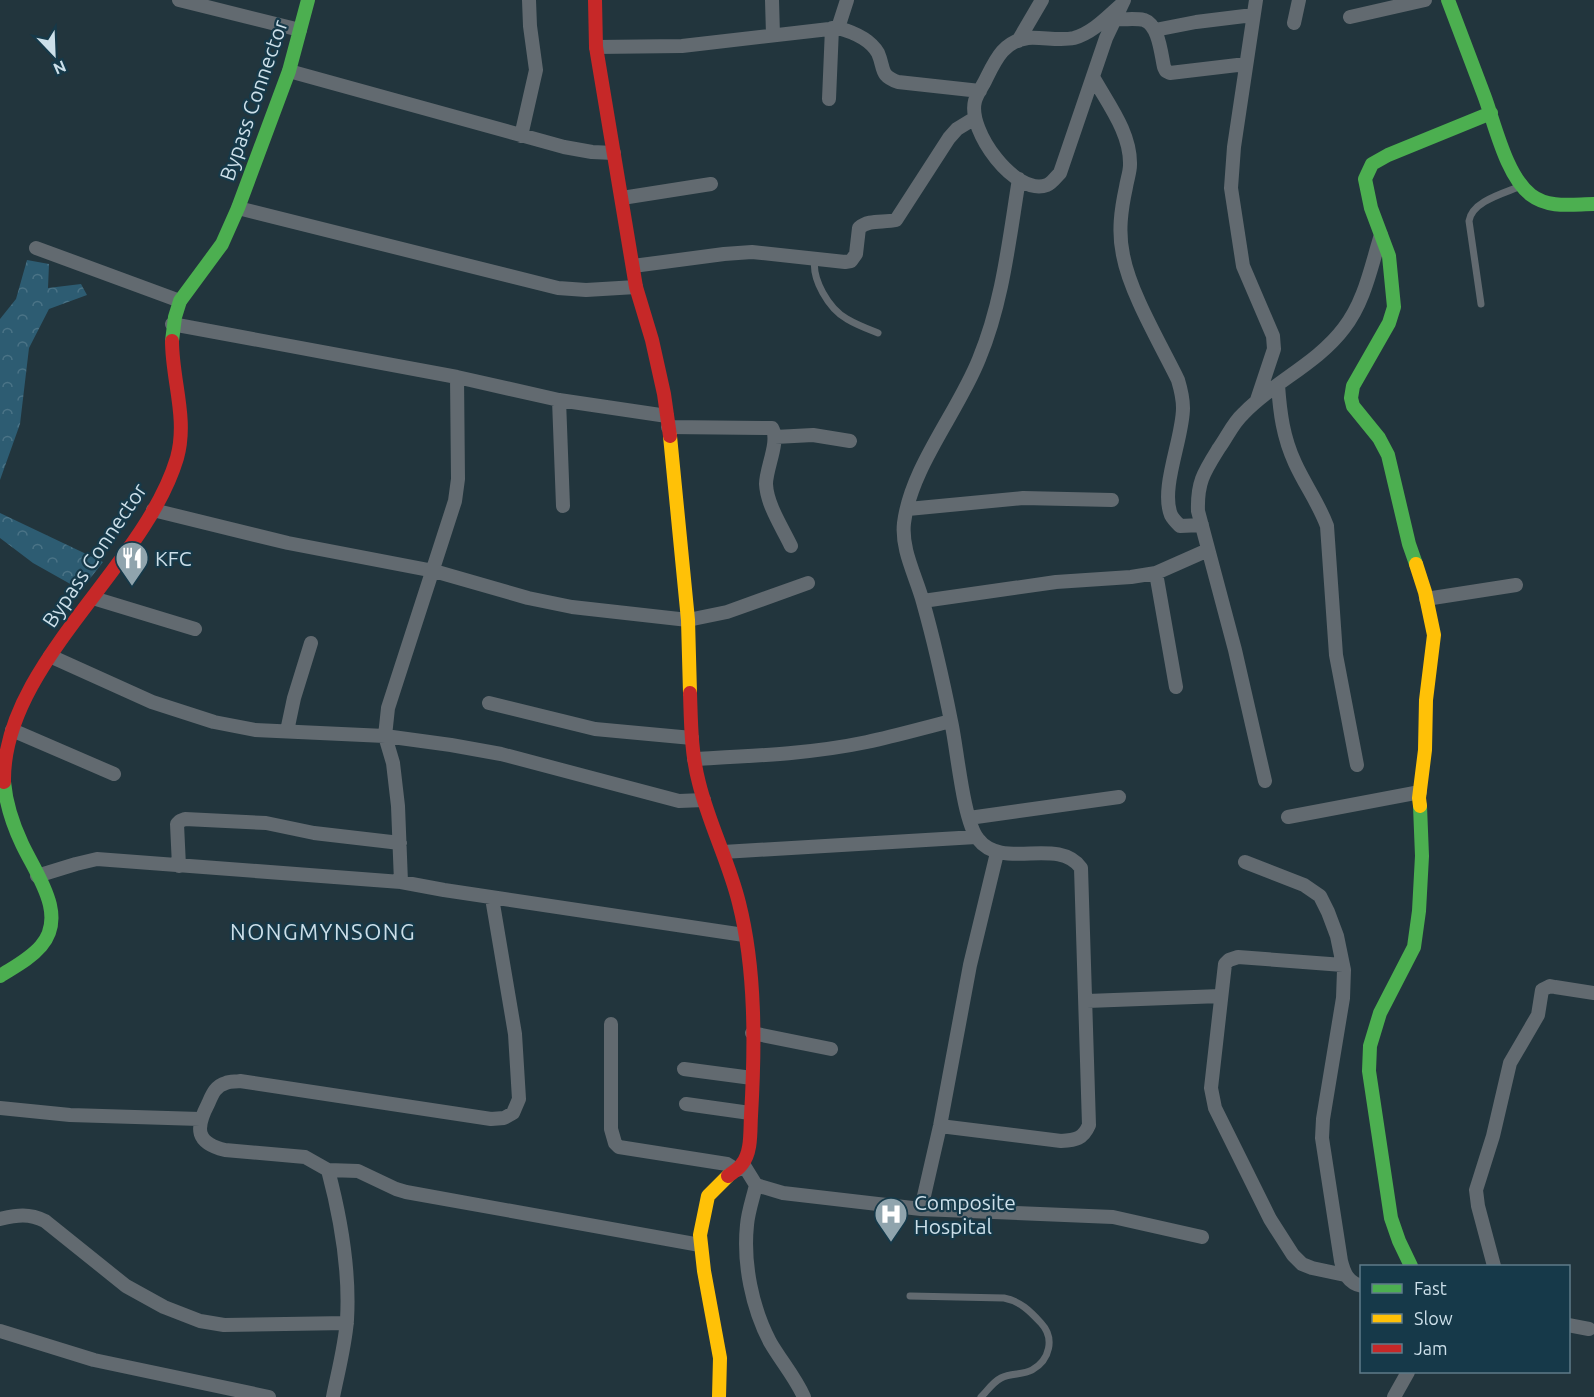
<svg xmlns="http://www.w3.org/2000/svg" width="1594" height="1397" viewBox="0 0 1594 1397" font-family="Ubuntu,sans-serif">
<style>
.forest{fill:url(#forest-crowns)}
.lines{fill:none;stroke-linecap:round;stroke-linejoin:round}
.lane{stroke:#626a70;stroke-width:7}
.street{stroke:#626a70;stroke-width:14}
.fast{stroke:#4caf50;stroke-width:14}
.slow{stroke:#ffc107;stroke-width:14}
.jam{stroke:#c62828;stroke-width:14}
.labels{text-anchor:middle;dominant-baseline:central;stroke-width:4.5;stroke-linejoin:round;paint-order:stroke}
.street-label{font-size:21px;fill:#ccdfe9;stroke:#163949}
.poi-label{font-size:21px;fill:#ccdfe9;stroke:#163949;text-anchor:start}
.neighbourhood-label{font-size:22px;letter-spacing:1.5px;fill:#ccdfe9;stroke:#163949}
</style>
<defs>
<pattern id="forest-crowns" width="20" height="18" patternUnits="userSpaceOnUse" patternTransform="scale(1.5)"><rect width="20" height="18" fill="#2d5c72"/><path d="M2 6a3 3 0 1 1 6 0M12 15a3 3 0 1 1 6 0" fill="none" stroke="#4a7386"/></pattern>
</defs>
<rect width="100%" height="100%" fill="#22353d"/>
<path class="forest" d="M27,260L49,264L48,288L81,284L87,295L49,309L29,348L20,424L0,480V319L16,299Z
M0,513L103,562L81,590L33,563L0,538Z"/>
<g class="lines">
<path class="lane" d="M815,258C811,279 829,309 847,319C857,325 868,329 878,333
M1481,304L1469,221C1472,201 1505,193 1521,186
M910,1296L1004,1298C1020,1301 1030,1311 1041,1323C1055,1338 1050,1360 1032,1370C1023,1375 1011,1373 1001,1378C993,1382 987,1391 981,1397"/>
<path class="street" d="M179,0L300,30
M772,0L773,35
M1256,0L1234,147L1231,188L1243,266L1273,336L1274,349L1257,400
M1122,4C1108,16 1093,33 1074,38C1060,41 1043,37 1028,38C1003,41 995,61 985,81C982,87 977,94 975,101C967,131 1016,197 1047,185C1052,183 1056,177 1060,173L1106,38L1124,0
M1350,17L1425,0
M1115,19C1124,20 1135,18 1144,20C1159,25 1161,54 1164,67L1166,71L1170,73L1246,64
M1294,23L1299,0
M838,28L847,0
M1155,30L1196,22L1253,15
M1018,41L1042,0
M596,47L682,46L838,28C853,32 870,39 878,53C885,69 879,75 898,82L980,91
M289,71L564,147L592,152L614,153
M1093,77C1108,104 1131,133 1130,165C1130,172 1127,180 1126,187C1121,210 1118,232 1123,255C1130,293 1161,345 1178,380C1181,390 1183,398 1183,408C1183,438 1160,488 1171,515C1173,519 1177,523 1180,526L1202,525
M829,99L832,28
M521,136L536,70L530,26L529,0
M622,198L711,184
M238,208L558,288L586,290L636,287
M36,248L180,301
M633,266L724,254L752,252L845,262L851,261L856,254L859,228C869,219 883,223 896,220L949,138L957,129L975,118
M172,324L457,377L559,400L667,416
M1278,385C1280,413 1283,437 1295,463C1305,485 1319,504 1327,526L1336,655L1357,765
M559,400L563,506
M668,427L772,428C780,441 766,468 766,484C767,505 782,527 791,546
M775,437L813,435L850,441
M908,509L1023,498L1112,500
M153,510L288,543L434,571L528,598L572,607L688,620L727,612L808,583
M1156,573L1176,687
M93,598L195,629
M1426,599L1516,585
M923,601L1056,582L1131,577L1156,573L1208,550
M50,656L152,702L214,722L255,730L385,736L451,745L501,754L679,801L704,800
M489,703L595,729L692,738
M12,730L114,774
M287,731L294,698L311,643
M694,759C752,756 810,754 867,742C895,736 923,728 951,721
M1265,781L1235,650L1198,511C1197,482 1204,472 1219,448C1227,437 1233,423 1243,414C1273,382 1317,364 1344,328C1365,301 1371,266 1381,235
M1288,817L1420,792
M969,818L1119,797
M723,852L976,837
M1245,862L1304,885L1320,896L1328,912L1337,936L1344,970L1343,998L1323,1119L1322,1138L1341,1261C1344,1273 1348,1283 1362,1286
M179,866L177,824L180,821L185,819L266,823L314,833L400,843
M37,876L76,864L97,859L401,882L444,890L744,935
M401,882L398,806L393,763L385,736L388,708L455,501L458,479L457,377
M1343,965L1238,957L1229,960L1225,964L1211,1088L1215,1108L1270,1219L1293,1255L1302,1264L1312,1268L1345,1275
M1087,1001L1221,996
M611,1024V1129L615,1143L619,1147L727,1164L737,1170
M752,1033L831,1049
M684,1069L752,1078
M686,1104L750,1113
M0,1108L70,1115L200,1119
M940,1126L1061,1141C1076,1140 1083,1139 1089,1125L1081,868C1058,836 1002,871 978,839C963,821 957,747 951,721C943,681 934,641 923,602C916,576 901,550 904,523C911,467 958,412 979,359C1003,301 1009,240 1019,179
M743,1164L756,1185L783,1193L921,1209L1113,1217L1202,1237
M328,1170L358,1171L396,1189L406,1192L700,1245
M756,1185C753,1198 748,1212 747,1225C743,1263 752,1308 770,1342C781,1361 795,1377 804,1397
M921,1209L940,1126L970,965L997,853
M0,1219C17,1215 29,1213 45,1221L126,1286L164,1307L200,1321L224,1325L347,1323
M1494,1266L1478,1206L1476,1190L1493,1136L1510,1063L1538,1015L1542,990L1550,986L1555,987L1594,993
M1568,1325L1589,1329
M0,1331L94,1360L269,1397
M333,1397C338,1372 345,1346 347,1320C350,1270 341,1219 328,1170L305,1157L225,1150C196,1143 195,1129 208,1104C212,1095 215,1086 226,1083C230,1081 236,1082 240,1081L491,1119L504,1118L513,1113L519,1099L515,1034L492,898
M1394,1397L1408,1372"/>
<path class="fast" d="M1448,0C1460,32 1472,64 1484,95C1495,124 1506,176 1531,195C1549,209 1574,204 1594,204
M172,341L175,317L180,301L222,244L238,208L289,71L308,0
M1416,564L1409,544L1388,455L1379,438L1353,406L1351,398L1353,386L1389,323L1394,307L1389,256L1371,208L1365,179L1372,164L1388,155L1491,113
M0,976C14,967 30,959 41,946C68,915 36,874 22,844C13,825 6,804 4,782
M1411,1266L1399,1241L1391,1218L1369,1071L1370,1046L1380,1013L1414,947L1419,911L1422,856L1420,806"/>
<path class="slow" d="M670,436L688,620L690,693
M1416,564L1425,592L1434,635L1426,700L1425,750L1419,798L1420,806
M719,1397L720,1358L704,1271L700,1235L708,1196L728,1176"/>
<path class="jam" d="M595,0L596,47L636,287L652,340L664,394L670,436
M690,693C691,723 691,753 699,783C709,824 729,862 739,903C756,970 755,1048 751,1116C750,1130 752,1152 742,1164C739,1169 733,1172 728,1176
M4,782C2,665 144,568 177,458C188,419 172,380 172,341"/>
</g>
<defs>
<g id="restaurant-pin" transform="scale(1.725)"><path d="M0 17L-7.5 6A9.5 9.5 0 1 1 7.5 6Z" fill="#90a4ad" stroke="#163949"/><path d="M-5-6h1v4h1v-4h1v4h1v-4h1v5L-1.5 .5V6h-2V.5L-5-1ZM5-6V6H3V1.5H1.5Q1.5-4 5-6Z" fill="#fff"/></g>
<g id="hospital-pin" transform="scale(1.725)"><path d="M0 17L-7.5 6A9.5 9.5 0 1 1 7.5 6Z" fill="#90a4ad" stroke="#163949"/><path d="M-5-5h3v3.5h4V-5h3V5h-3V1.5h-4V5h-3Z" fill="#fff"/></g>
</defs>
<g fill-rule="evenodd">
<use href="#restaurant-pin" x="132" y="558"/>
<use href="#hospital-pin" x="891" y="1214"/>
</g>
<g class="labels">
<g class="street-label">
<text transform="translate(253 100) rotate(-71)">Bypass Connector</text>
<text transform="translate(94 555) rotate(-56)">Bypass Connector</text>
</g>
<g class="poi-label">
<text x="155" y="558">KFC</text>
<text x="914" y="1202">Composite<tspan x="914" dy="24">Hospital</tspan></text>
</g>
<g class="neighbourhood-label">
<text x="323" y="931">NONGMYNSONG</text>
</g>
</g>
<rect x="1360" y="1265" width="210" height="108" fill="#163949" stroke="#5f7b89" stroke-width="1.5"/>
<rect x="1372" y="1284" width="30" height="9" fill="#4caf50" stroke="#5f7b89" stroke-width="1.5"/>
<text x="1414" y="1295" font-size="18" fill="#ccdfe9">Fast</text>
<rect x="1372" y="1314" width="30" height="9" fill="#ffc107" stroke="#5f7b89" stroke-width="1.5"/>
<text x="1414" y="1325" font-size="18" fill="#ccdfe9">Slow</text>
<rect x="1372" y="1344" width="30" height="9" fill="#c62828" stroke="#5f7b89" stroke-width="1.5"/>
<text x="1414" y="1355" font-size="18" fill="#ccdfe9">Jam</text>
<g transform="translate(54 54) rotate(157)" stroke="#163949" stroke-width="4.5" paint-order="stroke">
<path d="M0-4.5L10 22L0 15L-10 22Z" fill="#ccdfe9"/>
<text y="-9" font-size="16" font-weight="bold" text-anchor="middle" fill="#ccdfe9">N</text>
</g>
</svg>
